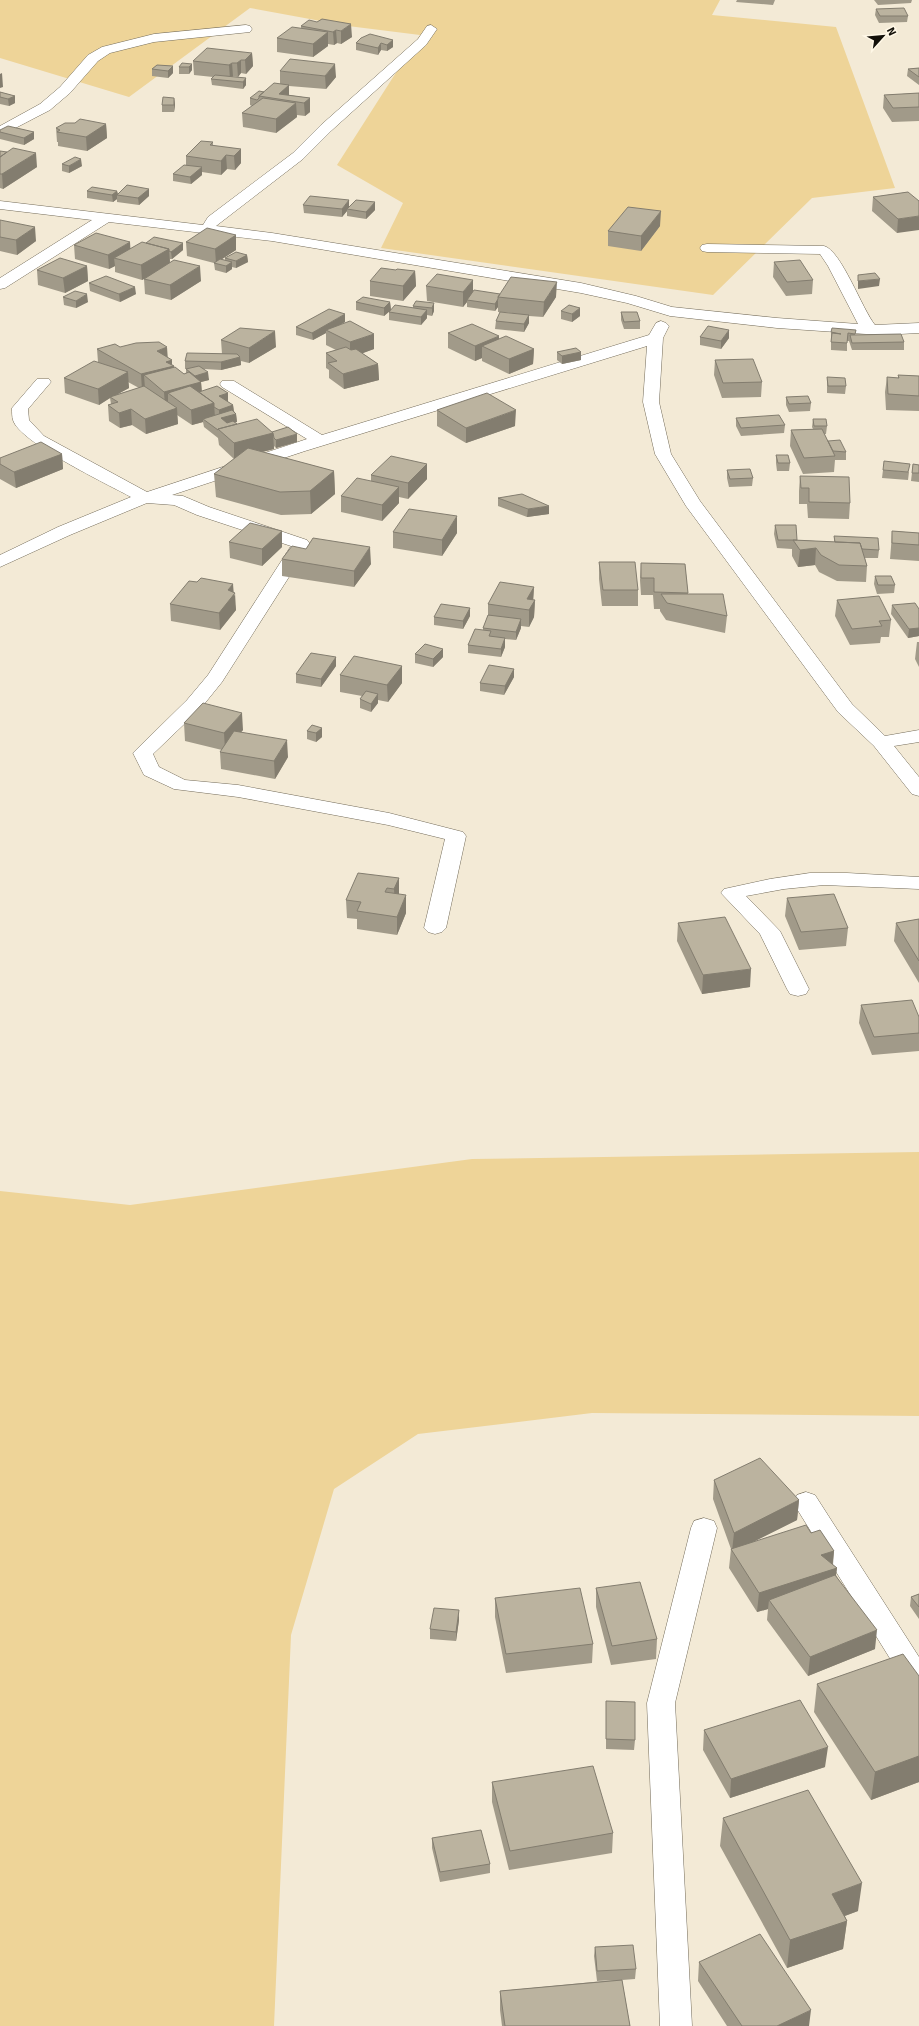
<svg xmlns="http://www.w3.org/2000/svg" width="919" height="2026" viewBox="0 0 919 2026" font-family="Signika,sans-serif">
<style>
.green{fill:#eed498}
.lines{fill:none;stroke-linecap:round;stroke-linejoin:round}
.minor-casing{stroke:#746c5a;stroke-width:1}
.minor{fill:#fff;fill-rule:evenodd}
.wall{fill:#a19a89;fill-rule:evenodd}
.shaded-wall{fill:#837d6f}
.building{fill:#bbb39f;stroke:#837d6f}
</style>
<rect width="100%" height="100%" fill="#f3ead6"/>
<path class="green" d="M0,0H720L712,15L836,27L895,188L812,198L713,295L381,248L403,203L337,165L420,35L348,26L250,8L129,97L0,58Z
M919,1152V1416L592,1413L418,1434L334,1489L291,1635L274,2026H0V1191L130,1205L472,1159Z"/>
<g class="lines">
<g class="minor-casing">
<path id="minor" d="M246,25L250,26L252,29L250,32L154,42L110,53L98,61L70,93L50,110L0,136V126L40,104L60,87L88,55L102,47L154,34Z
M431,25L437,29L426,45L331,131L303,159L216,226L272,233L581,283L636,296L672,307L777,318L858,324L828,266L820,254L707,252L702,251L700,248L702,245L707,244L824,246C841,250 862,309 875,325L919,323V333L881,335L777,328L670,316L627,303L581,293L272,241L109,222L5,288L0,289V278L92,220L0,209V201L203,225L208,217L293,153L321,125L418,39L427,26Z
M661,321L666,323L669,326L663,338L659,402L671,454L700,501L852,704L885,736L919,730V742L894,746L919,777V796L912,794L874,746L838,712L686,506L655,454L643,402L647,346L305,451L172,495L183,496L209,507L307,540L310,544L222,682L201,708L153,754L159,767L185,780L238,785L389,813L463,832L466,836L446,928L442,932L435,934L428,932L424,928L445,839L388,825L238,797L174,789L144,775L133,753L187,700L208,675L291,546L197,515L174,505L147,503L70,535L0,567V555L58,527L131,497C109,485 19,442 13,420C12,417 12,412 12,408L37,379H49L51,382L28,409L29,420L44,436L147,492L307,439L222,387L220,384L222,381H234L322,435L649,335L656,323Z
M810,873H847L919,877V889L824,885L784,889L746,896L780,931L809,989L806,994L798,996L790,994L787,989L760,934L721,893L724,889L770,879Z
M806,1492L815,1495L919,1657V1692L909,1689L797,1509L793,1502L797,1495Z
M704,1518L714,1521L717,1528L675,1703L692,2026H660L647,1703L691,1528L694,1521Z"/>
</g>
<use href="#minor" class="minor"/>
</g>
<path class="wall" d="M737,0H775L773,5L736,2Z
M874,0H912L911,3L878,5Z
M876,9L908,16L907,22L879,23L875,15Z
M322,19L352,37L341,44L337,43L334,45L328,44V46L313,57L277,52V38L301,28V26L317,22Z
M393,40V47L387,51L381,50L378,55L356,50V43Z
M252,53L253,66L246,74L241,73L238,77L233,76L232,77L246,78V85L243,89L212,85L211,79L213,77L194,75L193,61Z
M192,64V70L189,74H179V67Z
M157,65L173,73L168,78L152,76V69Z
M919,68V85L907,76L908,69Z
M280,71L336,77L326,89L289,86V95L310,98V112L305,116L297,115V117L276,133L243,127L242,113L252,106L250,105V98L280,84Z
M0,92L15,96V103L9,106L0,104Z
M919,93V121L892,122L883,108L884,95Z
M174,98L175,105L174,112H162V105Z
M106,124L107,138L87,151L58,146V142H57L56,128Z
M0,130L34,132V139L24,145L0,139Z
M213,142V146L241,149V163L235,170L227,169L221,175L202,172V175L191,184L173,181V174L186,165V156Z
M0,151L37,167L3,189L0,188Z
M62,164L82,166L69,173L62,171Z
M149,189V196L139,205L117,202V199L113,202L87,198V191H117L118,194Z
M908,192L897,233L872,211L873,197Z
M303,205L349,207L375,210L366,219L347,216V211L342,217L304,213Z
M0,220L36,241L17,255L0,251Z
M660,226L641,251L608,246V231Z
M236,235V250L222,259L225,260V258L247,255L248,262L236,268L232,267V269L226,273L215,270L214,263L187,256L186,242Z
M146,243H183V250L172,259H170V262L201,281L171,300L145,294L144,279L142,280L115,272V266L109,269L75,259L74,245L130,249Z
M774,262L813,280L812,294L786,296L773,277Z
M87,266L88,281L65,293L38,285L37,270Z
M396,270L415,271L416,286L403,301L370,296V281Z
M89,283L136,294L120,302L90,291Z
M426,286L500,294L556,297L543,317L529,316V323L524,332L495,329L496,321L513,313L498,312V307L495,311L467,307V302L463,307L427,301Z
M63,297L88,302L76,308L64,305Z
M356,302H390L391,310L384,316L356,310Z
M434,303V311L432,316L427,315V318L421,325L389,320V312L413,308V306Z
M561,311L580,316L572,322L561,319Z
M621,312L640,321V329H624L621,320Z
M345,322L340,325L374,349L362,353L378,364L379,380L344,389L329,378V370L326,368V353L336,350L326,345V333L313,340L296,335V327Z
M856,330L855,335L904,342V350H852L849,341H847V351L831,350V332Z
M448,333L499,339L534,349L533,364L509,374L482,361V358L475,361L448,348Z
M700,337L729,338L721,349L700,345Z
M221,340L276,347L249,363L241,361V365L221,370L204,369L209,380L201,382L202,391L228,393V401H227L233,405L234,411L236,414L237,422H234L237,424L272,432L297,442L276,448L274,446V449L262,452L334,471L335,494L311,514L281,515L216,497L214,474L234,459L219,445L218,438L204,427L203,422L192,425L177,415L178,424L146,434L132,425L120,428L109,421L108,405L111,404L110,398L99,405L65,393L64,378L98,362L97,349L120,347L168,358L174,367L184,374L186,373V369H187H185V361L222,354ZM128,382L139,388L115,395L129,388Z
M557,352H581V360L562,364L557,360Z
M715,360L762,382L761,397L722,398L714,375Z
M898,375L919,376V411L886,410L885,392L887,377L898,378Z
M827,377L846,386L845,394L827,393Z
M786,397L811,403L810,411L789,412L786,405Z
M437,410L515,426L466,443L437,426Z
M736,418L785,425L784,433L741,436L736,426Z
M813,419L827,426L826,434H824L828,441L846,452V460H835L834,472L803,474L790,446L791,430L813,429L812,427Z
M62,454L63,469L16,488L0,479V458Z
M776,455L790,463L789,471H777L776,463Z
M913,464L919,465V482L911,481Z
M727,470L753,478L752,486L729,487L727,478Z
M883,470L909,472L908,480L882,478Z
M371,475L427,479L408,499L399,497V503L382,521L341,512V496L371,481Z
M800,476L850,503L849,519L808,518L807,504H799V491Z
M498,498L549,514L527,517L498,506Z
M775,525L797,540L834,542V536L879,550L878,558H865L867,566L866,582L837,581L819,572L815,565L798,567L792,556V549L777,548L774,534Z
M282,531V547L262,566L230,558L229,542Z
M892,531L919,533V561L890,559L891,547Z
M393,532L457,533L442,556L393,548Z
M282,559L371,564L354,587L282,576Z
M599,562L638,590V606H602L599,579Z
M641,563L685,564L688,594L727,616L725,633L666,620L660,611V609H654L653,595H641L640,580Z
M875,576L895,585L894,593L877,594L874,584Z
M197,582L233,584V593L236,610L220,630L171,621L170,604Z
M534,587L533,600H535L534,617L529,627L521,626V628L516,640L505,639V647L501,657L468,653V645L483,630V628L488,616V604Z
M837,600L891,620L889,637H881L880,643L850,645L835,616Z
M892,605L919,609V636L908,638L891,614Z
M470,608V616L463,629L434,625V617Z
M917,642H919V667L915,659Z
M443,649V657L433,667L415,663V654Z
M336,657V666L321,687L296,683V674Z
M402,666V683L388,702L378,700V703L371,712L360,708V699L362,696L340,692V675Z
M514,669V677L504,695L480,691V683Z
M184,723L243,730L241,732L288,757L275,779L221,769L220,752L222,750L185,741Z
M322,728V737L316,742L307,739V731Z
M399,878V894L406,913L397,935L357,929V919L347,918L346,900Z
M787,898L848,928L846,946L799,950L785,916Z
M919,919V983L894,941L896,923Z
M678,923L750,987L702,994L677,941Z
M861,1005L919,1017V1051L872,1055L859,1023Z
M714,1480L799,1500L797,1520L753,1542L811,1533L834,1551L833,1565L837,1568L836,1575L875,1649L808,1676L767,1620L768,1609L757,1612L729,1568L731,1549L713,1499Z
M596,1588L657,1639L656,1659L611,1665L596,1607Z
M919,1594V1619L910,1606L911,1597Z
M495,1598L593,1644L592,1663L506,1673L495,1617Z
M459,1620L456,1641L430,1639V1629Z
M919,1676V1782L871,1800L814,1712L817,1684Z
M606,1701L635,1740L634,1750L606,1749Z
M704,1730L825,1767L730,1798L703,1750Z
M492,1782L613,1833L612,1853L509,1870L492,1802Z
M723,1818L858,1911L845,1916L847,1921L843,1949L787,1968L720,1846Z
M432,1838L490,1864V1873L440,1882L432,1848Z
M595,1947L636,1969L635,1979L622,1980L630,2026H502L500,2010V1991L614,1980L597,1981L594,1956Z
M699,1962L809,2026H727L698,1981Z"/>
<path class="shaded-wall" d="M351,24L352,37L341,44V31Z
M336,30L337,43L334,45L333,32Z
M328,32V46L313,57V44Z
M393,40V47L387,51V45Z
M381,43V50L378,55V48Z
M252,53L253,66L246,74L245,60Z
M241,60V73L238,77L237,63Z
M232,63L233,76L230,79L229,65Z
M192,64V70L189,74V67Z
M335,64L336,77L326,89L325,76Z
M173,66V73L168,78V71Z
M2,73L3,87L0,88V74Z
M246,78V85L243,89V82Z
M289,85V99L279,94Z
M15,96V103L9,106L8,99Z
M174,98L175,105L174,112Z
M310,98V112L305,116L304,103Z
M296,103L297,117L276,133V119Z
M106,124L107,138L87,151L86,137Z
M34,132V139L24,145V138Z
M241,149V163L235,170L234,156Z
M36,153L37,167L3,189L2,174Z
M226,155L227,169L221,175V161Z
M81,159L82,166L69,173V166Z
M202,167V175L191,184L190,177Z
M149,189V196L139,205L138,198Z
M117,191L118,195H117V199L113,202L112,195Z
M349,200V207L347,209V211L342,217V209Z
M375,202V210L366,219V212Z
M661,211L660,226L641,251V236Z
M919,216V230L897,233L898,219Z
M35,227L36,241L17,255L16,240Z
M236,235V250L216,263L215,249Z
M130,242L131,257L114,258L115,266L109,269L108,255Z
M183,243V250L172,259L171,252Z
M169,249L170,264L142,280L141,265Z
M247,255L248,262L236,268V261Z
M232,262V269L226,273V266Z
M87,266L88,281L65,293L63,278Z
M200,266L201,281L171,300L170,285Z
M415,271L416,286L403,301V286Z
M880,279L879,286L858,289V281Z
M473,280V295L467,300V302L463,307V292Z
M557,282L556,297L543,317L544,302Z
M135,287L136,294L120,302L119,294Z
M87,294L88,302L76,308V301Z
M498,299V307L495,311V304Z
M390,302L391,310L384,316V308Z
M434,303V311L432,316V308Z
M580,308V316L572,322V314Z
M427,310V318L421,325V317Z
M345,314V322L329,331L326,330V333L313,340L312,333Z
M529,315V323L524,332V324Z
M729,330V338L721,349V341Z
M275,331L276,347L249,363V348Z
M374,334V349L350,358V342Z
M499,336V351L482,346V358L475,361V346Z
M167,347L168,361L172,360V367L174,366L175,382L144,375L145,389L142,390L141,374L157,351Z
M534,349L533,364L509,374V359Z
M581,352V360L562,364V356Z
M240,357L241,365L221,370V362Z
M378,364L379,380L344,389L343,374Z
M128,372L129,388L111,398L110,397V398L99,405L98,389Z
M208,372L209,380L201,382L202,397L168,393V406L165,407L164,392L196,383L195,376Z
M228,393V401L219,404V396Z
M214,403L215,418L203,419V422L192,425L191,410Z
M233,405L234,413L219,418V410Z
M177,408L178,424L146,434L145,419Z
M131,409L132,425L120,428L119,413Z
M516,410L515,426L466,443V428Z
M236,414L237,422L221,426V418Z
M273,433L274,449L234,459V443Z
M297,434V442L276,448V440Z
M62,454L63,469L16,488L14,472Z
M427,464V479L408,499V483Z
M334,471L335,494L311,514L310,491Z
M399,487V503L382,521V505Z
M549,506V514L527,517L528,509Z
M457,516V533L442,556V540Z
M282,531V547L262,566V549Z
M370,547L371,564L354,587V571Z
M816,548L815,565L798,567L800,550Z
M233,584L234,596L235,593L236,610L220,630L219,613L228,590Z
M534,587L533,603L535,600L534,617L529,627V610L527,599Z
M470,608V616L463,629V621Z
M521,619V628L516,640V632Z
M919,628V636L908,638L909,629Z
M505,638V647L501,657V649Z
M443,649V657L433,667V659Z
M336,657V666L321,687V679Z
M402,666V683L388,702L387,685Z
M514,669V677L504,695L505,686Z
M378,694V703L371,712V704Z
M242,713L243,730L225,750L224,733Z
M322,728V737L316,742V733Z
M287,740L288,757L275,779L274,761Z
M399,878V896L395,906L394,889Z
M406,895V913L397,935V917Z
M751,969L750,987L702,994L703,975Z
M799,1500L797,1520L733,1552L732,1551L734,1533Z
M834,1551L832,1569L837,1568L834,1587L769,1600L768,1609L757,1612L759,1593L821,1555Z
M459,1610V1620L456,1641V1632Z
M877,1630L875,1649L808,1676L810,1657Z
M828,1747L825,1767L730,1798L731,1779Z
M919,1756V1782L871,1800L875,1772Z
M862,1883L858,1911L828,1922L832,1894Z
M847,1921L843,1949L787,1968L790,1940Z
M811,2010L809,2026H777Z"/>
<path class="building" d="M904,8L908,16H880L876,9Z
M322,19L351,24L341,31L336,30L333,32L301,26L309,20L317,22Z
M292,27L328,32L313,44L277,38Z
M370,34L393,40L387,45L381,43L378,48L356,43L361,38Z
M207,48L252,53L245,60H241L237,63H232L229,65L193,61Z
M290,59L335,64L325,76L280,71Z
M182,63L192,64L189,67H179Z
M157,65L173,66L168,71L152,69Z
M919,68V77L908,69Z
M215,75L246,78L243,82L211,79Z
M274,83L289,85L279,94L310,98L304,103L259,96Z
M259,91L264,92L259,96V98L257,100L250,98Z
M0,92L15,96L8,99L0,97Z
M919,93V107L893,108L884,95Z
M163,97L174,98V105H162Z
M263,98L296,103L276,119L242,113Z
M80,119L106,124L86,137L57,132L60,130L56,128L65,123H75Z
M8,126L34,132L24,138L0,132V130Z
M201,141L213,142L210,145L241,149L234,156L226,155L221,161L186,156Z
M13,148L36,153L2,174H0V157Z
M0,151L7,152L0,157Z
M75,157L81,159L69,166L62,164Z
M184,165L202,167L190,177L173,174Z
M127,185L149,189L138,198L117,195Z
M92,187L117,191L112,195L87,191Z
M908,192L919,201V216L898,219L873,197Z
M310,196L349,200L342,209L303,205Z
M356,200L375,202L366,212L347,209Z
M628,207L661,211L641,236L608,231Z
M0,220L35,227L16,240L0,237Z
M207,228L236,235L215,249L186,242Z
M96,233L130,242L108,255L74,245Z
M154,237L183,243L171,252L169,251V249L146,243Z
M142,242L169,249L141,265L114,258Z
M236,252L247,255L236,261L225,258Z
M60,258L87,266L63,278L37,270Z
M220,259L232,262L226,266L214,263Z
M174,260L200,266L170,285L144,279Z
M800,260L813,280L787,282L774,262Z
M381,268L396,270L397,269L415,271L403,286L370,281Z
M875,273L880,279L858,281V275Z
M437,274L473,280L463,292L426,286Z
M106,276L135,287L119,294L89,283Z
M511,277L557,282L544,302L498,297Z
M474,290L500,294L498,297V299L495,304L467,300Z
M75,291L87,294L76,301L63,297Z
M363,297L390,302L384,308L356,302Z
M416,301L434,303L432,308L413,306Z
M395,305L427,310L421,317L389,312Z
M569,305L580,308L572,314L561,311Z
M329,309L345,314L312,333L296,327Z
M500,312L529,315L524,324L496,321Z
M621,312H637L640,321L624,322Z
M350,321L374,334L350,342L326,330Z
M472,324L499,336L475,346L448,333Z
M708,326L729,330L721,341L700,337Z
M240,328L275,331L249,348L221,340Z
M832,328L856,330L855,334L848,333L847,343L831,342L832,333L841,334L831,332Z
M901,334L904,342L852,343L850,335Z
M506,336L534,349L509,359L482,346Z
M159,342L167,347L157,351L172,360L166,362L174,366L141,374L97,349L115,344L120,347L136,343Z
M346,347L351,350L356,349L378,364L343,374L328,363L337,361L326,353Z
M576,348L581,352L562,356L557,352Z
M187,353L237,354L240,357L221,362L185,361Z
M753,359L762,382L723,383L715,360Z
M94,361L128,372L98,389L64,378Z
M199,366L208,372L195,376L186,369Z
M175,367L184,374L189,372L201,382L164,392L144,375Z
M898,375L919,376V396L888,394L887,377L899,378Z
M827,377L845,378L846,386H828Z
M144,386L177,408L145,419L131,409L119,413L108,405L118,402L110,397Z
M190,386L214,403L191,410L168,393Z
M217,386L228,393L219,396L233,405L219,410L214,407V403L199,392Z
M487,393L516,410L466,428L437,410Z
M808,396L811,403L789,404L786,397Z
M232,410L236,414L221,418L227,423L233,421L237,424L218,429V430L203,419Z
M779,415L785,425L741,428L736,418Z
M257,419L273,433L234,443L218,429Z
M813,419H826L827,426H814Z
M288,427L297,434L276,440L274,438L273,433L272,432Z
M822,429L835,456L804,458L791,430Z
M840,440L846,452L833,451L828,441Z
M41,442L62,454L14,472L0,464V458Z
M248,448L334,471L310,491L280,492L214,474Z
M776,455H788L790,463H778Z
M391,456L427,464L408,483L371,475Z
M884,461L910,464L908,472L883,470Z
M913,464L919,465V473H912Z
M750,469L753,478L730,479L727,470Z
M800,476L849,477L850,503L809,502V488H801Z
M357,478L399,487L382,505L341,496Z
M522,494L549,506L528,509L498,498Z
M409,509L457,516L442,540L393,532Z
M250,523L282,531L262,549L229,542Z
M775,525H796L797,540H778Z
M892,531L919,533V545L892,543Z
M834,536L878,538L879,550L862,549L860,543L835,542Z
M313,538L370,547L354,571L282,559L292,546L306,549Z
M793,540L860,543L867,566L839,565L821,555L816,548L800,550Z
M599,562H635L638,590H603Z
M641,563L685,564L688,593L654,592V578H641Z
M875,576H891L895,585H878Z
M201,578L233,584L228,590L235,593L219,613L170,604L189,581L197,582Z
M500,582L534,587L527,599L535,600L529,610L488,604Z
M661,594H723L727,616L667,603Z
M879,596L891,620L879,621L882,626L852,629L837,600Z
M915,603L919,609V628L909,629L892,605Z
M441,604L470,608L463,621L434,617Z
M488,615L521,619L516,632L483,628Z
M475,629L491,631L489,636L505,638L501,649L468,645Z
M425,644L443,649L433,659L415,654Z
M311,653L336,657L321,679L296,674Z
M354,656L402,666L387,685L340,675Z
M489,665L514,669L505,686L480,683Z
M366,691L378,694L371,704L360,699Z
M203,703L242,713L224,733L184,723Z
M312,725L322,728L316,733L307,731Z
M234,731L287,740L274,761L220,752Z
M358,873L399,878L394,889L387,888L385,892L406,895L397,917L357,911L361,902L346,900Z
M834,894L848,928L801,932L787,898Z
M725,917L751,969L703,975L678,923Z
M919,919V961L896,923Z
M912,1000L919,1017V1033L874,1037L861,1005Z
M760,1458L799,1500L734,1533L714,1480Z
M806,1525L811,1533L820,1530L834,1551L821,1555L837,1568L759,1593L731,1549Z
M835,1575L877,1630L810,1657L769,1600Z
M640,1582L657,1639L612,1646L596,1588Z
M580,1588L593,1644L506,1654L495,1598Z
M919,1594V1607L911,1597Z
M434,1608L459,1610L456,1632L430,1629Z
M903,1654L919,1676V1756L875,1772L817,1684Z
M800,1700L828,1747L731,1779L704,1730Z
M606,1701L635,1702V1740L606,1739Z
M593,1766L613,1833L510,1851L492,1782Z
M808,1790L862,1883L832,1894L847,1921L790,1940L723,1818Z
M481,1830L490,1864L440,1872L432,1838Z
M760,1934L811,2010L777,2026H742L699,1962Z
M633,1945L636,1969L597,1971L595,1947Z
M622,1980L630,2026H505L500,1991Z"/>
<g transform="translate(883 36) rotate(63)" stroke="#fff8e7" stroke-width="3" paint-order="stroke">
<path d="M0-3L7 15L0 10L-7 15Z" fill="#120f08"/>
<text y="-6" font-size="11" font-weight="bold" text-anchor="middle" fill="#120f08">N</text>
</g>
</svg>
